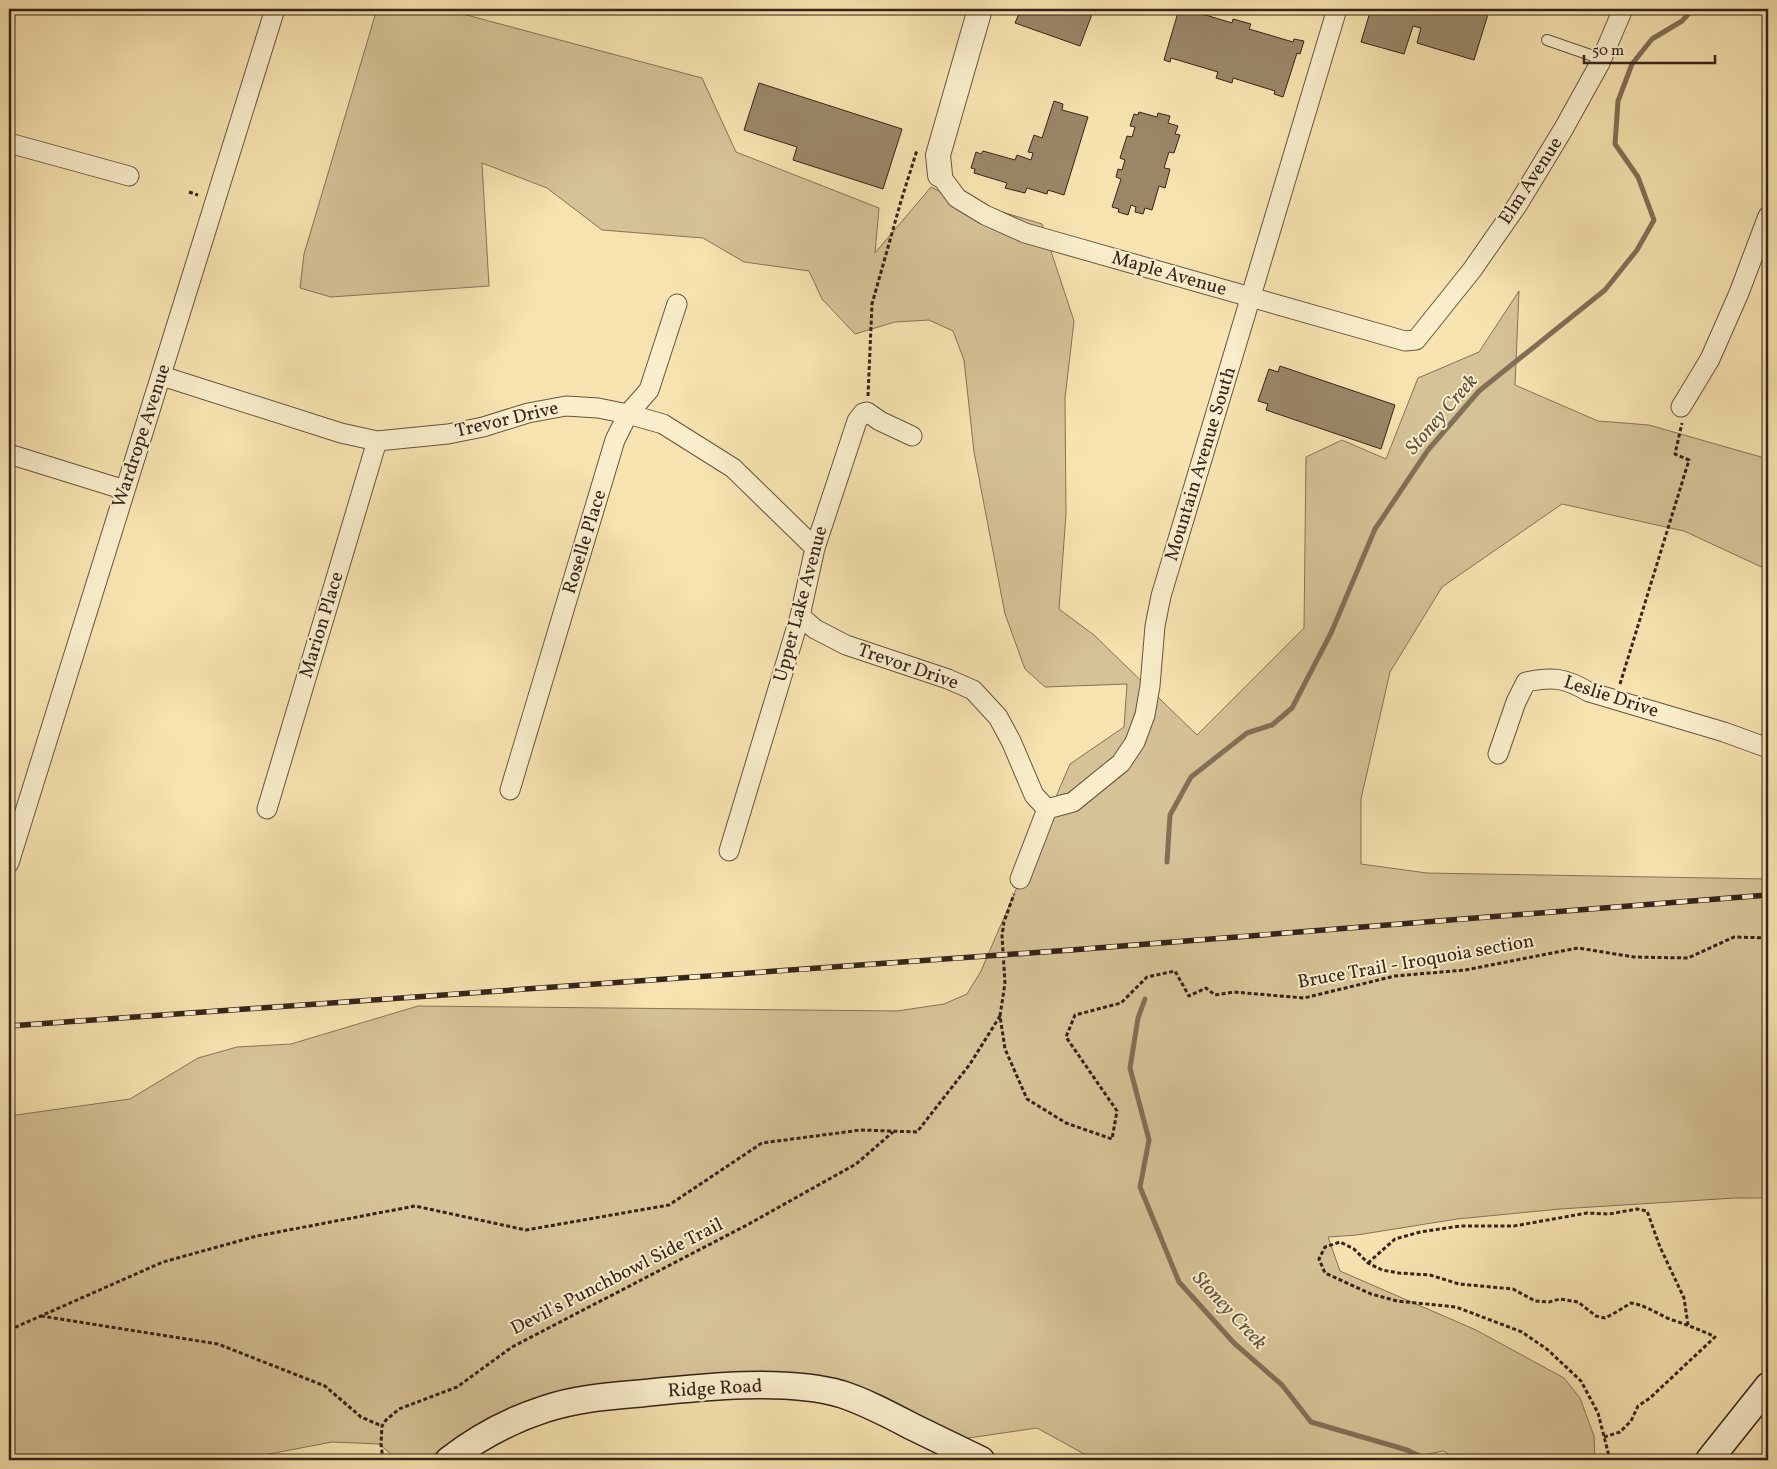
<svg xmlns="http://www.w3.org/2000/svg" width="1777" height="1469" viewBox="0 0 1777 1469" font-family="Vollkorn,serif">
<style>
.green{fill:#d5c296;stroke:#867258}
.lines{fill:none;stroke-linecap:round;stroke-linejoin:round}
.stream{stroke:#826f56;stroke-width:5}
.building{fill:#9a8768;stroke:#36231b}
.service-casing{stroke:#665340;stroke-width:12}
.minor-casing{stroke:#665340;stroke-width:21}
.tertiary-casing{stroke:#665340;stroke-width:26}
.secondary-casing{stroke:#36231b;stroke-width:29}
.path{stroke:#36231b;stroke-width:3;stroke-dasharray:4 2.5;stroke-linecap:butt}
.service{stroke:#f9edcb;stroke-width:10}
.minor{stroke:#f9edcb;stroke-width:19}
.tertiary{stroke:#f9edcb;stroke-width:24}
.secondary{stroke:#f9edcb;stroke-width:26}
.rail-casing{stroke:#36231b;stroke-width:5.5}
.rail{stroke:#f9edcb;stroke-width:4;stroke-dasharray:11;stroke-linecap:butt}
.labels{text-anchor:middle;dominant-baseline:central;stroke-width:4;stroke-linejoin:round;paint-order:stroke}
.street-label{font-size:19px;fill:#36231b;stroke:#f9edcb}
.water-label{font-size:20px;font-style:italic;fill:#624f3d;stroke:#f9edcb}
</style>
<rect width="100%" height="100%" fill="#f6e3af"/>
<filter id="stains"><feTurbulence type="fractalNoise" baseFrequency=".004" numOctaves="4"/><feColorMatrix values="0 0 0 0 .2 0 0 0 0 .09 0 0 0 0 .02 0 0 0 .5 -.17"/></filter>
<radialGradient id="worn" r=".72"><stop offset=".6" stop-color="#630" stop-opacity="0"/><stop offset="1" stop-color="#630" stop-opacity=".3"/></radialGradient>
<path class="green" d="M377,9H444L702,78L736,152L879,208L875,253L931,187L949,196L1042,224L1074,321L1065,398L1066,514L1059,609L1094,635L1197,735L1304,628L1306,457L1342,440L1386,459L1418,378L1479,352L1519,291L1515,385L1598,421L1649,425L1768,459V570L1684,531L1562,504L1442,587L1390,672L1361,799V864L1427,873L1768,879V1198H1735L1560,1209L1457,1219L1357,1235L1328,1237L1340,1271L1476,1330L1564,1378L1580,1398L1594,1436L1595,1460H1459L1443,1451L1413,1457L1414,1460H1095L1037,1428L962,1439L786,1374L627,1381L512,1406L424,1460H395L392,1455L379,1444L332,1442L238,1460H9V1116L130,1099L198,1058L237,1047L291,1044L418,1006L897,1011L944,1004L967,994L981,971L1070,764L1124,727L1127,684L1045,687L1025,669L1005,614L974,452L964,360L953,331L929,320L895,322L855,334L822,299L809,271L744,262L703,238L602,230L547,188L482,163L489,286L331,297L300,288L304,254Z"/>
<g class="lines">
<path class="stream" d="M1167,862L1170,815L1191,777L1247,733L1272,725L1292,708L1331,633L1375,529L1428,450L1479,391L1605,290L1637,250L1654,220L1638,177L1615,144L1618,101L1632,64L1652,39L1682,21L1693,9
M1145,999L1138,1018L1130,1068L1149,1140L1140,1187L1179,1282L1234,1343L1282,1385L1311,1422L1407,1450L1428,1460"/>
</g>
<path class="building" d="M1021,9H1094L1080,46L1015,23Z
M1179,9H1189V10L1232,23L1233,19L1251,24L1249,29L1293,42L1294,39L1304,41L1300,54L1297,53L1283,97L1274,94L1275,91L1233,78L1232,83L1216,78L1218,72L1171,58L1170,62L1164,60Z
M1371,9H1480L1489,11L1474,60L1417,43L1421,28L1413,26L1404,54L1361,42Z
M759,83L902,129L883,189L793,160L797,147L744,130Z
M1054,101L1063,104L1062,110L1088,117L1064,195L1048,190L1047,194L1027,188L1025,193L1005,188L1007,183L974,173L975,169L971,168L976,152L981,154L983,151L1015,160L1017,155L1031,160L1033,153L1028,152L1034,135L1042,138Z
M1139,112L1157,117L1158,113L1170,116L1168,123L1178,126L1175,134L1180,135L1174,153L1169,152L1164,168L1170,169L1165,188L1159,186L1152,210L1145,208L1143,214L1135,212L1136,207L1131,205L1128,215L1118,212L1119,209L1112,207L1121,179L1116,177L1118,169L1122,170L1125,160L1120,158L1127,136L1132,137L1135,127L1130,126L1134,114L1138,115Z
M1280,366L1395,405L1381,449L1266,410L1268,404L1258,401L1269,369L1278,372Z"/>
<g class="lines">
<g class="service-casing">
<path id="service" d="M1547,40L1602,59"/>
</g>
<g class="minor-casing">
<path id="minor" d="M9,143L129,176
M940,175L957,198L985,215L1025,233L1405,341L1416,340L1472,270L1518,204L1564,128L1600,63L1623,9
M162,376L341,433L377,441L448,434L483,427L528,413L566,406L598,408L628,414L663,424L733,468L815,548
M1681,407L1710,359L1739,293L1768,216
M9,454L125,490
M800,616L815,629L846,645L948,679L973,690L998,717L1011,741L1034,795L1047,809
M1498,754L1516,702L1526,682C1553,676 1565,678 1589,692L1724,732L1768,748
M510,790L615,440L628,414L649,390L677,304
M267,809L377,441
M729,851L800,616L815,548L857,421L863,413L867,412L880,421L912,436
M9,863L275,9
M1020,879L1047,809L1073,802L1121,763L1135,742L1145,715L1150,686L1155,626L1161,596L1337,9"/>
</g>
<g class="tertiary-casing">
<path id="tertiary" d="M940,175L938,155L980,9"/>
</g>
<g class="secondary-casing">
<path id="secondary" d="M449,1460C477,1438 511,1420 545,1409C577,1398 612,1396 645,1393C702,1387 786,1378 841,1394C866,1402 890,1415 913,1427C936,1438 958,1449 981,1460
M1709,1460L1768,1386"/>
</g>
<path class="path" d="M189,192L198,195
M868,396L872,304L901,201L917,150
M1620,684L1689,460L1675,454L1682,423
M1000,1016L1005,983L1002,936L1004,922L1014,894
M1368,1263L1395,1239L1420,1232L1460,1226H1514L1587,1213L1609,1214L1637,1209L1647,1211L1660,1247L1684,1298L1688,1325
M41,1316L218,1344L325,1386L361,1417L382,1426
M9,1330L163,1262L257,1236L415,1206L526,1230L669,1205L762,1143L861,1130L917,1132L970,1064L1000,1016L1005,1049L1027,1099L1066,1123L1112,1139L1117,1111L1066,1037L1075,1015L1121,1003L1147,977L1175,971L1189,996L1206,988L1215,995L1234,992L1304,998L1395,976L1465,970L1578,948L1634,957L1688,958L1734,937L1768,938
M1604,1437L1620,1432L1631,1421L1638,1406L1650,1398L1715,1337C1699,1329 1684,1324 1667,1318C1655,1312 1644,1305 1631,1303L1613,1314L1605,1318L1596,1316L1578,1302L1560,1299L1549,1302L1535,1301L1513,1289L1459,1284L1430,1275L1399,1273L1382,1270L1368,1263L1354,1249L1340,1242L1325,1247L1319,1259L1325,1273L1371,1294L1397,1301L1456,1307L1522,1332L1548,1350L1581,1381L1598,1413L1610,1460
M383,1460L381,1444L382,1426L386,1420L399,1409L457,1387L512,1347L747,1225L856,1164L893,1132"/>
<use href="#service" class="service"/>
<use href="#minor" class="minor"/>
<use href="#tertiary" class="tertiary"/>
<use href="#secondary" class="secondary"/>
<g class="rail-casing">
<path id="rail" d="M9,1026L1071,950L1768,895"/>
</g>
<use href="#rail" class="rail"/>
</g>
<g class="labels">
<g class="street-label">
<text transform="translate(1531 181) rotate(-57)">Elm Avenue</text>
<text transform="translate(1169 274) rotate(16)">Maple Avenue</text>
<text transform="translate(507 420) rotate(-13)">Trevor Drive</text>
<text transform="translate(142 436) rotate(-72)">Wardrope Avenue</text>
<text transform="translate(1201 464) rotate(-73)">Mountain Avenue South</text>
<text transform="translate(585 542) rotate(-73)">Roselle Place</text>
<text transform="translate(801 604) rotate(-75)">Upper Lake Avenue</text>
<text transform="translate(322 625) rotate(-73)">Marion Place</text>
<text transform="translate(908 667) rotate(19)">Trevor Drive</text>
<text transform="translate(1611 697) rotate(18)">Leslie Drive</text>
<text transform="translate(1416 962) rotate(-10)">Bruce Trail - Iroquoia section</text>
<text transform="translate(617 1277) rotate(-27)">Devil's Punchbowl Side Trail</text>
<text transform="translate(715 1389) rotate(-3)">Ridge Road</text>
</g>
<g class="water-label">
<text transform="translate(1442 415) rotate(-49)">Stoney Creek</text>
<text transform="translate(1229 1311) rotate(47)">Stoney Creek</text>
</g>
</g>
<rect width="1777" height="1469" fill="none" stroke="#f6e3af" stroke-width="30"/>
<rect x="10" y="10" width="1757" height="1449" fill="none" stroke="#36231b" stroke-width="2.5"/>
<rect x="15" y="15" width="1747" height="1439" fill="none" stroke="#36231b"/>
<path d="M1584 55v8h131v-8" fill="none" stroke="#36231b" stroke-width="2.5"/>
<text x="1592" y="55" font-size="15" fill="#36231b" stroke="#f9edcb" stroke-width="4" paint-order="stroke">50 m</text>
<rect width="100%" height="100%" filter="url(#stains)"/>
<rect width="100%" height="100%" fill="url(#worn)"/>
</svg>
